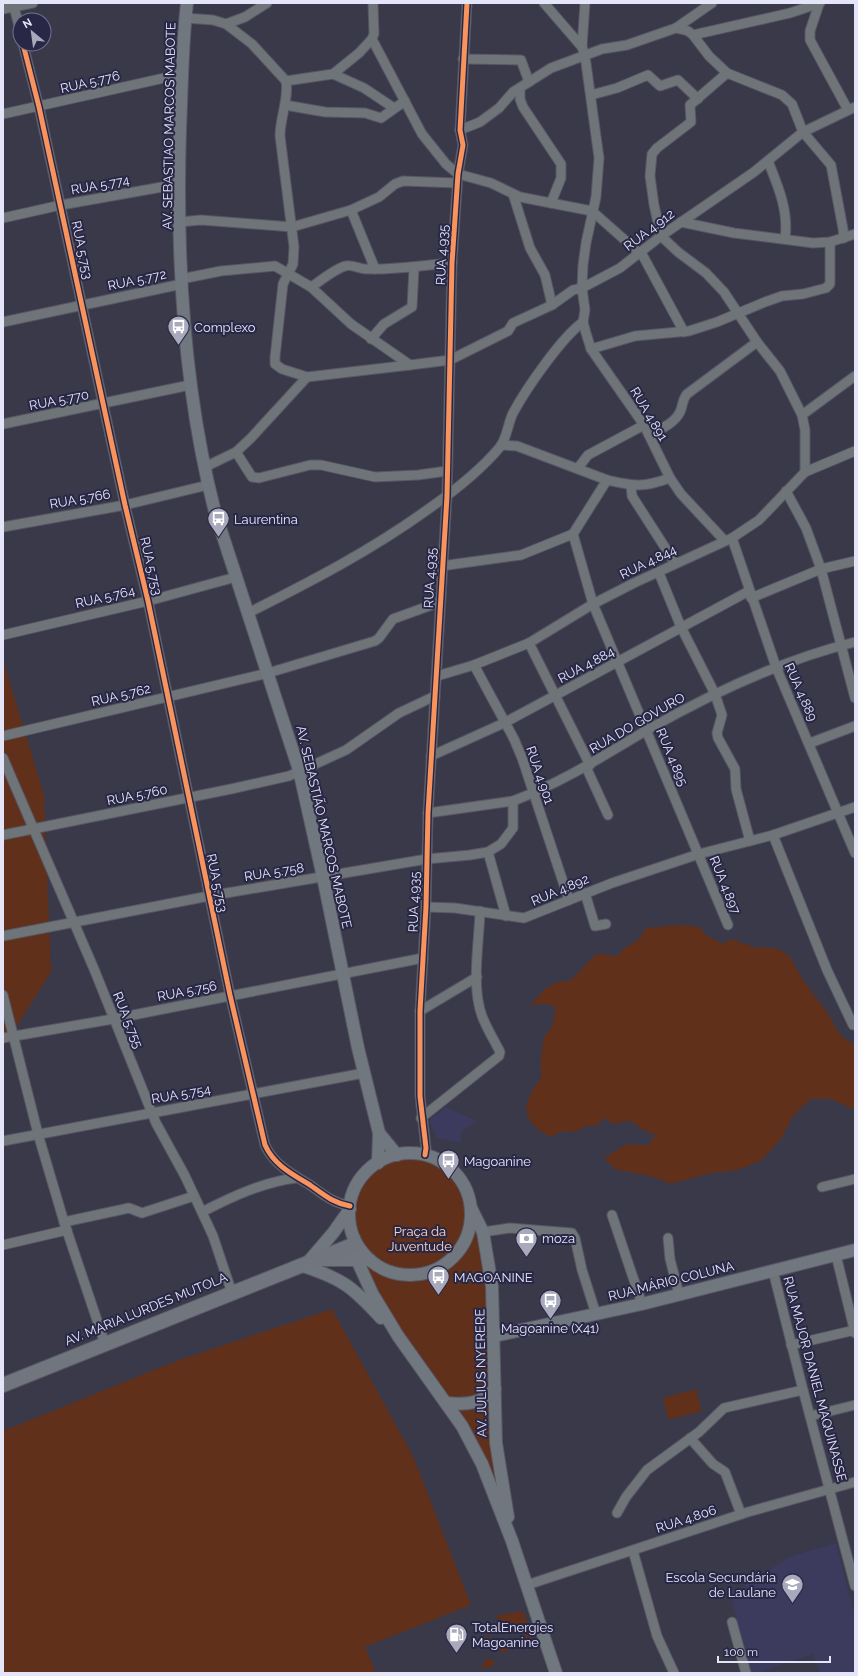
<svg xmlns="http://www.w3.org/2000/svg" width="858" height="1676" viewBox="0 0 858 1676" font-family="Raleway,sans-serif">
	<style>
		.built { fill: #3c3a5d }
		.green { fill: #60301a }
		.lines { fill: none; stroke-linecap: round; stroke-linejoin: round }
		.street-casing { stroke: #565664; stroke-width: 11 }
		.secondary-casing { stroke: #565664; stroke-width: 14 }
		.primary-casing { stroke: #565664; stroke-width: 16 }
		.street { stroke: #6f7479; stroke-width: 9 }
		.secondary { stroke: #71777e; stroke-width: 12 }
		.primary { stroke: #70757e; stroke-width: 14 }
		.cycleway-casing { stroke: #292746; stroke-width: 8 }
		.cycleway { stroke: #f8935d; stroke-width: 5 }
		.labels { text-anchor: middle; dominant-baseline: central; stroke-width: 4; stroke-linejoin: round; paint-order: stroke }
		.street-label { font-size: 13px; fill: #e5e5fa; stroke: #292746 }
		.poi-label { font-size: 13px; fill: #e5e5fa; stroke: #292746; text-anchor: start }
		.park-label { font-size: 13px; fill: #fbd3c1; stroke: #292746 }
	</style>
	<rect width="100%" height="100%" fill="#39394a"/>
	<g class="built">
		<polygon points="446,1107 477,1121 461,1132 461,1143 437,1138 429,1120"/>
		<polygon points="836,1543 855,1617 855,1673 820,1673 813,1654 757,1673 749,1673 730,1591 743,1587 789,1557"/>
	</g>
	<g class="green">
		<polygon points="3,660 44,795 51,972 3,1048"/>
		<path d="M680,925L699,927L706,935L723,944L731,939L753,947L775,948L789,955L803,980L826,1011L841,1036L855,1045V1110L830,1099H811L793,1116L781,1139L762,1160L738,1170L711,1173L670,1184L657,1178L615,1169L604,1158L627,1144L648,1145L656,1135L643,1130L631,1121L611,1124L606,1118L595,1126H584L579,1131L559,1132L552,1137C539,1133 523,1119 527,1103C530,1093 537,1084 542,1076L540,1066L544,1037C552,1030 556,1016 555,1006L544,1004L531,1005C542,991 551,980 570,981L596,954L618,956L622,950L638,940L646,928Z"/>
		<path d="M409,1153L425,1155L440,1161L453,1170L463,1182L480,1225L486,1246L491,1347L512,1541C501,1508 493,1472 477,1441C468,1425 457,1408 446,1392C414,1347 385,1313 363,1260C352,1232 341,1203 362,1177C375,1162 390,1156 409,1153Z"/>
		<polygon points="332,1309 413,1456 471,1605 365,1647 376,1673 3,1673 3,1431 179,1360"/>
		<polygon points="696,1389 702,1411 668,1420 663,1398"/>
		<polygon points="523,1611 533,1635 529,1641 526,1639 524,1630 518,1630 494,1616"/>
		<polygon points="485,1635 510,1652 502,1652 486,1642"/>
		<polygon points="487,1658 495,1662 494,1665 483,1669 481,1667"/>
	</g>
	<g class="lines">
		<defs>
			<g id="street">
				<polyline points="13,3 20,30"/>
				<polyline points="544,3 582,47 585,56 599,158 596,197 586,243 583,265 582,288 585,310 583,322 586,333 591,349 644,425 670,478 681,494 724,540"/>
				<polyline points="819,4 810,31 810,40 848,110"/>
				<polyline points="3,9 33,3"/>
				<polyline points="185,18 213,20 226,24 252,44 286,81 333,74 359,53 372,39 374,34 373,3"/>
				<polyline points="226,24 245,17 267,3"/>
				<polyline points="676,28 712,3"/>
				<polyline points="693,35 790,13 820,3"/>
				<polyline points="372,39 422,134 446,164 458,174 491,183 520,197 592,211 643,256 684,332"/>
				<path d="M23,44L39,107L125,505L148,601L230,995L265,1145C274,1165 292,1174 310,1185C324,1195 333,1203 350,1206"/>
				<polyline points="582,47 585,3"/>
				<polyline points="463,59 521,60 529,82"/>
				<polyline points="727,73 690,105 691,122 657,148 652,154 650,176 654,205 661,236 678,252 706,273 724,292 757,342 780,371 802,415 805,430 805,472"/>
				<polyline points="333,74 364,88 394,108"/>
				<path d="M286,81C289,100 280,117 280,136L294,247L293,264L283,284L275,357V364L282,369L307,377L410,365"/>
				<polyline points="520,88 520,99 523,107 561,164 561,178 551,203"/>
				<polyline points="591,95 617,88 648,75 660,86 678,80 698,99"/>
				<polyline points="285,105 325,112 365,113 381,118 405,101"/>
				<polyline points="3,114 182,74"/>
				<polyline points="460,130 480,122 499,108 513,92 551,68 602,49 627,45 676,28 688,31 693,35 709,56 727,73 782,95 792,104 803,132 831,165 843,229 844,238"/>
				<path d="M768,161C778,186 789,211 785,239"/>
				<polyline points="513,194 530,248 545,275 552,305"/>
				<polyline points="351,210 375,269"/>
				<polyline points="3,218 61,205 179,184"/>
				<polyline points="180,222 201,220 292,227 351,210 379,197 395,184 403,181 457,183"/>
				<polyline points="681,222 734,233 813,243 830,242 855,234"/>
				<polyline points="181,279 221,271 275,266 311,287 351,324 410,365 450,360 508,331 513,323 552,305 573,290 582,288 620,268 661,236 754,172 803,132 855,107"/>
				<path d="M311,287C322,280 333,270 345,266C352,264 359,269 366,269C395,270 423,265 452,263"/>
				<polyline points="3,322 182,284"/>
				<polyline points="371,339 384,324 412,307 414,268"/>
				<polyline points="591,349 635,336 689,331 717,322 765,302 782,296 803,294 826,288 830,284 830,242"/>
				<polyline points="802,415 855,376"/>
				<polyline points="3,424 190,385"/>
				<path d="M649,435C660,429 674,424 680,412C683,406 682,400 687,394L757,342"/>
				<path d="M501,445L517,446L607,480C635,486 642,488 670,478"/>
				<polyline points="236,452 252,477 259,478 310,465 321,465 375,477 418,475 447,471"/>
				<polyline points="205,467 236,452 251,438 307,377"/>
				<polyline points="578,468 588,455 644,425"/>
				<polyline points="607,480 573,534 593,604 728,925"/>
				<polyline points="631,485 632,496 675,563"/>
				<polyline points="786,491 806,528 821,569 855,698"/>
				<polyline points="3,527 125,505 208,485"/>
				<polyline points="732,538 776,667 855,853"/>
				<polyline points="441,566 521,555 573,534"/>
				<polyline points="659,573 681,627 715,694 722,715 717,733 718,738 735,769 736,789 750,841"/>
				<polyline points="751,598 821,569 855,561"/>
				<path d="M248,613C310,582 370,551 427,510C453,492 479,472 500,447C507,438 508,423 513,413C526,389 561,338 583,322"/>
				<polyline points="3,635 148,601 236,577"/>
				<polyline points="529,643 590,765"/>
				<polyline points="474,665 514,739 522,758 569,900"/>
				<polyline points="437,676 474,665 529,643 593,604 634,583 732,538 759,520 805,472 855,451"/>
				<polyline points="3,736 268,673 375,641 379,638 393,619 440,602"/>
				<polyline points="810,743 855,726"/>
				<polyline points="431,756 504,723 749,591"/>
				<polyline points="3,758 94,969 156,1123 185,1176 213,1236 231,1290"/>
				<polyline points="586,767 608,815"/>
				<path d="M428,813L513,801C561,783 603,756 647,730C712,693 782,660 855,642"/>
				<polyline points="3,835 231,789 289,776 346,750 399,713 435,696"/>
				<polyline points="773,835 827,970 853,1025"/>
				<polyline points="488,852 506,916"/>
				<polyline points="585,893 595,926 606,924"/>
				<polyline points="426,907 455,908 524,918 612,883 699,854 773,835 855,807"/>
				<polyline points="3,936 209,896 427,859 470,855 488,852 501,844 513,828 513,801"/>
				<polyline points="3,995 38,1134 64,1222 104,1341"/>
				<polyline points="420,1011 477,977"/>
				<polyline points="3,1038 113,1019 423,958"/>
				<path d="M421,1118L499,1056L500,1052C494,1040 487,1029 482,1016C471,986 479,944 480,911"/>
				<polyline points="3,1141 364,1073"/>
				<polyline points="425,1155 426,1148 420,1096 420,1011 426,907 428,813 447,496 452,263 458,174 463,145 460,130 467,3"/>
				<polyline points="822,1187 855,1179"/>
				<path d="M202,1212C231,1197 263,1182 296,1178"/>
				<polyline points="612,1215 642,1304"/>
				<polyline points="64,1222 129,1208 142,1213 194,1196"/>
				<polyline points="483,1232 510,1228 572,1233 575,1238 582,1270 596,1314"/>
				<polyline points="668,1238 670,1259 679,1294"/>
				<polyline points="3,1245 67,1230"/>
				<polyline points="836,1255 855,1333"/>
				<polyline points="773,1271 803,1390 855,1586"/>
				<polyline points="791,1345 855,1330"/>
				<polyline points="810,1416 855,1405"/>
				<polyline points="690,1438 713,1464 725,1472 741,1514"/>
				<polyline points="617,1513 626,1497 647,1470 699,1432 724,1408 803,1390"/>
				<polyline points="633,1551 657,1636 674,1673"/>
				<polyline points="527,1585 748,1512 855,1482"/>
				<polyline points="732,1622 746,1673"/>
			</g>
			<g id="secondary">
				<path d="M187,3C182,45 182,88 180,130C176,258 183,388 215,512L299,770L323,877L358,1048L379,1133L378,1163"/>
				<polyline points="379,1133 397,1155"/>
				<circle cx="410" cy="1214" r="61"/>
				<polyline points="471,1208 483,1232 492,1286 496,1443 508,1517"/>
				<polyline points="354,1238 357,1260 372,1293 398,1336 462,1426 482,1464 512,1541 556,1673"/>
				<polyline points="320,1260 370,1260"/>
				<polyline points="309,1261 333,1233 350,1209"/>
				<path d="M300,1265C341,1278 352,1286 381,1318"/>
				<polyline points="494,1336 642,1304 855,1250"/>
				<path d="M446,1403C466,1405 481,1404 495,1389"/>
			</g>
			<polyline id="primary" points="3,1385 355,1244"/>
		</defs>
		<use href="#street" class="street-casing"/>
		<use href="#secondary" class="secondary-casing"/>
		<use href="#primary" class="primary-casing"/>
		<use href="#street" class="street"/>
		<use href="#secondary" class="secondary"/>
		<use href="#primary" class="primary"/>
		<defs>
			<g id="cycleway">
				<path d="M23,44L39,107L125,505L148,601L230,995L265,1145C274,1165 292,1174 310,1185C324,1195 333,1203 350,1206"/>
				<polyline points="425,1155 426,1148 420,1096 420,1011 426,907 428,813 447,496 452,263 458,174 463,145 460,130 467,3"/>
			</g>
		</defs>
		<use href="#cycleway" class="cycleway-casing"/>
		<use href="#cycleway" class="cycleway"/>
	</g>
	<defs>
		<symbol id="bus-pin" viewBox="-11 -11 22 30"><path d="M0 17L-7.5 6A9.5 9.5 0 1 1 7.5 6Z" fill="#a9a9bc" stroke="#292746"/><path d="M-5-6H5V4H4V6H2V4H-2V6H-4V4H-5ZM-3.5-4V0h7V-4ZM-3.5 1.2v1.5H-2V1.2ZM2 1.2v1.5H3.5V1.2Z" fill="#fff"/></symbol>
		<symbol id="bank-pin" viewBox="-11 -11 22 30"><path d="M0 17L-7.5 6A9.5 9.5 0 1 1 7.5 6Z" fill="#a9a9bc" stroke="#292746"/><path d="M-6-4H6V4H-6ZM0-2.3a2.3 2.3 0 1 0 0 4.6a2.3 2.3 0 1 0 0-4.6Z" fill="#fff"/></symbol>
		<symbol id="school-pin" viewBox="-11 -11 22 30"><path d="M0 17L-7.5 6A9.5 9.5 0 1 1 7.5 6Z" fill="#a9a9bc" stroke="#292746"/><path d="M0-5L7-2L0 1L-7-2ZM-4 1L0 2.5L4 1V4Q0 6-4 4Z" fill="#fff"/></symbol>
		<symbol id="fuel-pin" viewBox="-11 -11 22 30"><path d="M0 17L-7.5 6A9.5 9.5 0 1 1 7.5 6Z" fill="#a9a9bc" stroke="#292746"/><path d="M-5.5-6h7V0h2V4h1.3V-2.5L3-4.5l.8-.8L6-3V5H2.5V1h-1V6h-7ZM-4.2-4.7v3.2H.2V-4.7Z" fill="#fff"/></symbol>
	</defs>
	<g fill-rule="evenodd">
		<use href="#bus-pin" x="166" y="314" width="25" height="34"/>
		<use href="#bus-pin" x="206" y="506" width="25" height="34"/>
		<use href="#bus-pin" x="436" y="1148" width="25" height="34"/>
		<use href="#bank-pin" x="514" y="1226" width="25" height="34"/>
		<use href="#bus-pin" x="426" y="1264" width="25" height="34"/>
		<use href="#bus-pin" x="538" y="1288" width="25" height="34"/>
		<use href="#school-pin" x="780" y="1572" width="25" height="34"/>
		<use href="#fuel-pin" x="444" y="1622" width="25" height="34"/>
	</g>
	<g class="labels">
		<g class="street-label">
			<text transform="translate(90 82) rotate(-13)">RUA 5.776</text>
			<text transform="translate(169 126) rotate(-89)">AV. SEBASTIAO MARCOS MABOTE</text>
			<text transform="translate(100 185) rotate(-10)">RUA 5.774</text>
			<text transform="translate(649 230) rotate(-37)">RUA 4.912</text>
			<text transform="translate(82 250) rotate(78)">RUA 5.753</text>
			<text transform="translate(442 255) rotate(-87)">RUA 4.935</text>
			<text transform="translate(137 280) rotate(-12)">RUA 5.772</text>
			<text transform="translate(59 400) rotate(-11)">RUA 5.770</text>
			<text transform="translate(649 414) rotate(59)">RUA 4.891</text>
			<text transform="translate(80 499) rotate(-10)">RUA 5.766</text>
			<text transform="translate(648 562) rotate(-26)">RUA 4.844</text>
			<text transform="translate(151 566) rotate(77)">RUA 5.753</text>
			<text transform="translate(430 578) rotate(-87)">RUA 4.935</text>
			<text transform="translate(105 597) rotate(-13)">RUA 5.764</text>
			<text transform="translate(586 665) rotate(-28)">RUA 4.884</text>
			<text transform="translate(801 692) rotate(66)">RUA 4.889</text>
			<text transform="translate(121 695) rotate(-13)">RUA 5.762</text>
			<text transform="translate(637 723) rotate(-30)">RUA DO GOVURO</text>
			<text transform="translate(672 757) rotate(67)">RUA 4.895</text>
			<text transform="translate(540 775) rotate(71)">RUA 4.901</text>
			<text transform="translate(137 795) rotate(-11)">RUA 5.760</text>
			<text transform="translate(324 827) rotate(77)">AV. SEBASTIÃO MARCOS MABOTE</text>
			<text transform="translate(274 872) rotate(-9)">RUA 5.758</text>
			<text transform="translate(217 883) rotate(78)">RUA 5.753</text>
			<text transform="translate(725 885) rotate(68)">RUA 4.897</text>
			<text transform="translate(560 890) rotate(-23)">RUA 4.892</text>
			<text transform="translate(414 902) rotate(-88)">RUA 4.935</text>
			<text transform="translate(187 991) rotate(-11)">RUA 5.756</text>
			<text transform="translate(128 1020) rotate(68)">RUA 5.755</text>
			<text transform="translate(181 1094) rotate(-10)">RUA 5.754</text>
			<text transform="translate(671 1281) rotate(-14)">RUA MÁRIO COLUNA</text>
			<text transform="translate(146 1309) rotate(-22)">AV. MARIA LURDES MUTOLA</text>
			<text transform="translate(481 1373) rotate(-91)">AV. JULIUS NYERERE</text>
			<text transform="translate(815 1379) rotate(75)">RUA MAJOR DANIEL MAQUINASSE</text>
			<text transform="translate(686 1519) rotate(-18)">RUA 4.806</text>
		</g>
		<g class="poi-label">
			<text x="194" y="327">Complexo</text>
			<text x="234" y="519">Laurentina</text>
			<text x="464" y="1161">Magoanine</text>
			<text x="542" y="1238">moza</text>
			<text x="454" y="1277">MAGOANINE</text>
			<text x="550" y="1328" text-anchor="middle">Magoanine (X41)</text>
			<text x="776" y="1577" text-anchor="end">Escola Secundária<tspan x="776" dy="15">de Laulane</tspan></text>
			<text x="472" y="1627">TotalEnergies<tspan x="472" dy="15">Magoanine</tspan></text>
		</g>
		<g class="park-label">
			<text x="420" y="1231">Praça da<tspan x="420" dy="15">Juventude</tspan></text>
		</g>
	</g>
	<rect width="858" height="1676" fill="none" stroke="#e5e5fa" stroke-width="8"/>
	<g transform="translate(32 32) rotate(331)"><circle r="19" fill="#292746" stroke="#74738e"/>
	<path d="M0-3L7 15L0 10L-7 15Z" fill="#a9a9bc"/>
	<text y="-6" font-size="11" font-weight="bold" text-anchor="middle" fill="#e5e5fa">N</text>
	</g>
	<path d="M718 1656v6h112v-6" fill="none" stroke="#e5e5fa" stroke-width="2"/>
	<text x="724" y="1656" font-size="12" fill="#e5e5fa" stroke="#292746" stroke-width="3" paint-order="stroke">100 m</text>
</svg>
